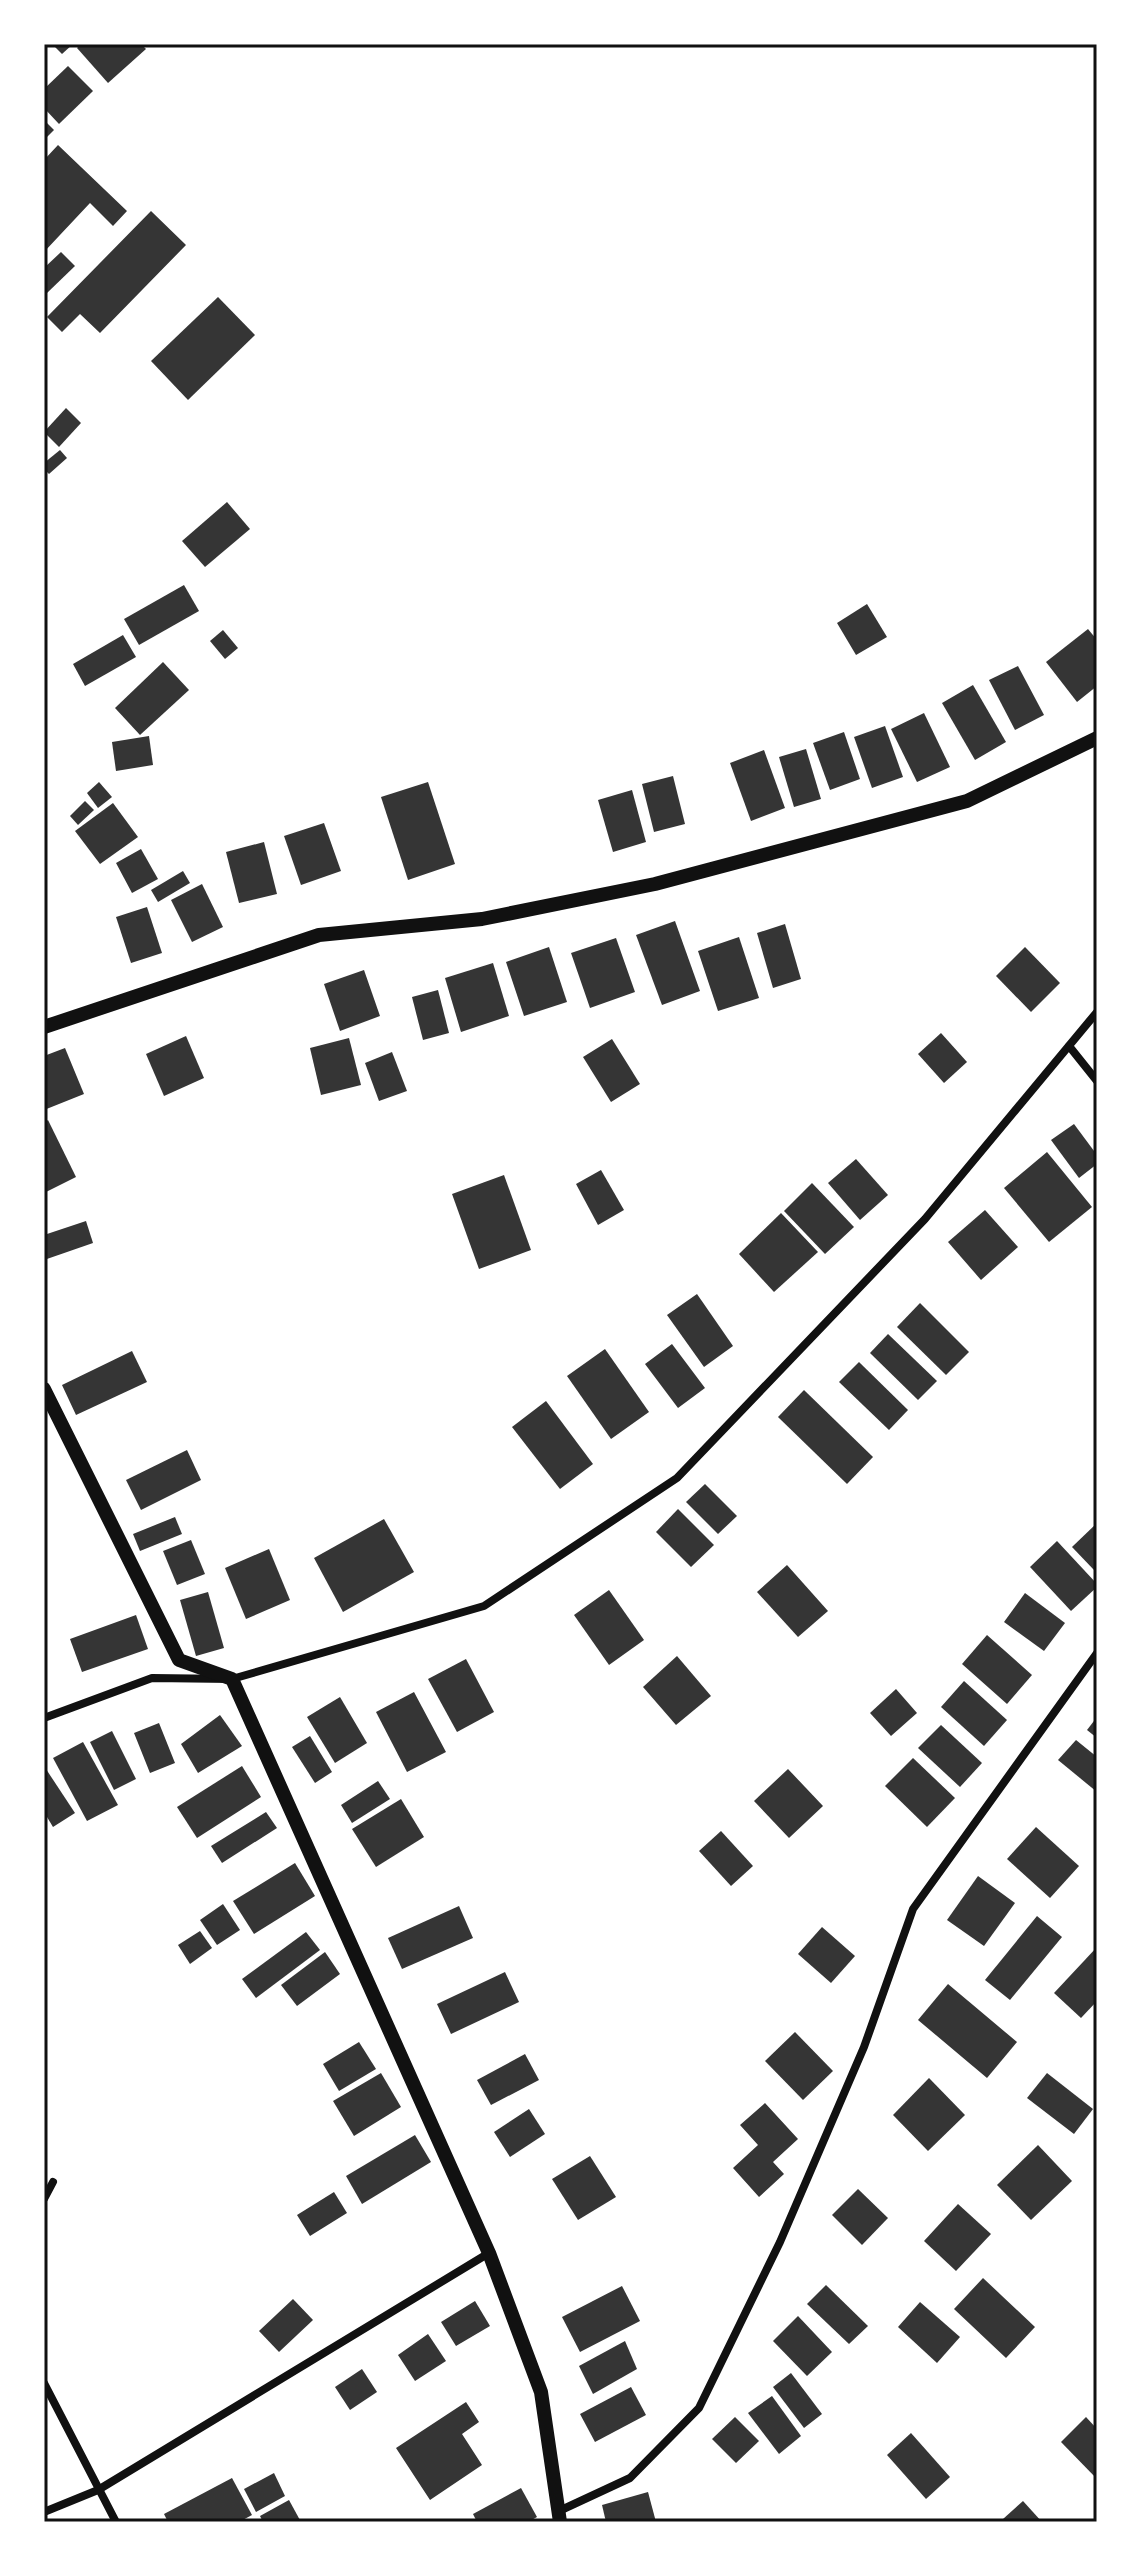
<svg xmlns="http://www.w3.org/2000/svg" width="1141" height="2566" viewBox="0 0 1141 2566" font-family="Figtree,sans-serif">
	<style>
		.building { fill: #353535 }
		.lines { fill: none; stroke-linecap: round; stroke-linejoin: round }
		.minor { stroke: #111; stroke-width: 8 }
		.tertiary { stroke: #111; stroke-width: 14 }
		.neatline { fill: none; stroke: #111; stroke-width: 3 }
	</style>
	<rect width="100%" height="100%" fill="#fff"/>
	<g class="building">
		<polygon points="52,44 73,44 62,54"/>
		<polygon points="81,44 141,44 146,49 108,83 77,48"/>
		<polygon points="68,66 93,91 59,124 44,108 44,89"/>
		<polygon points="44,120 54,130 44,140"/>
		<polygon points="58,145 127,211 113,226 90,203 44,252 44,160"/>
		<polygon points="151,211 186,245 100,333 80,314 62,332 47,317"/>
		<polygon points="61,252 75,266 47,293 44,290 44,268"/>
		<polygon points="218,297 255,335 188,400 151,361"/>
		<polygon points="66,408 81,423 59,447 44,432"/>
		<polygon points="60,450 67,458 49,474 44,469 44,463"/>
		<polygon points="227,502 250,529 205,567 182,541"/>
		<polygon points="184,585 199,611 139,645 124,619"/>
		<polygon points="867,604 887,637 856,655 837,623"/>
		<polygon points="1088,629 1097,640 1097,686 1077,702 1046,662"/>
		<polygon points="223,630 238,648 225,659 210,641"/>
		<polygon points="123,635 136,657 85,686 73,664"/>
		<polygon points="163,662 189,690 140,735 115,708"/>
		<polygon points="1018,666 1044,715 1015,730 989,680"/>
		<polygon points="973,685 1006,742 975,760 942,703"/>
		<polygon points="924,713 950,767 917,782 891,729"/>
		<polygon points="885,726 903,777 872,788 854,737"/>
		<polygon points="844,732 860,779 830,790 813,743"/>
		<polygon points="149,736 153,765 116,771 112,742"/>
		<polygon points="806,749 821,799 794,807 779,757"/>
		<polygon points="764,750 785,808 751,821 730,763"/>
		<polygon points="673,776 685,824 654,832 642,784"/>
		<polygon points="99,782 112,797 98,808 87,793"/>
		<polygon points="428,782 455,864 408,880 381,797"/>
		<polygon points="632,790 646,842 613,852 598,800"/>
		<polygon points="85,801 94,810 78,825 70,816"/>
		<polygon points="113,803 138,837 100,864 75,831"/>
		<polygon points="324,823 341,871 301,885 284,836"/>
		<polygon points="264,842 277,894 239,903 226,852"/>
		<polygon points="141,849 158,879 132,893 116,863"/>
		<polygon points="183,871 190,883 158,902 151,890"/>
		<polygon points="202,884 223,927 192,942 171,900"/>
		<polygon points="147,907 162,953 131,963 116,917"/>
		<polygon points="675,921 700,991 662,1005 636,935"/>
		<polygon points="785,924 801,979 773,988 757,933"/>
		<polygon points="739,937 759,998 718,1011 698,951"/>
		<polygon points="616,938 635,992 590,1008 571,953"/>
		<polygon points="549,947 567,1002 524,1016 506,962"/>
		<polygon points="1025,947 1060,983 1031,1012 996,976"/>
		<polygon points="493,963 509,1016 461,1032 445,978"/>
		<polygon points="364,970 380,1016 340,1031 324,984"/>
		<polygon points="438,990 449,1033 423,1040 412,997"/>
		<polygon points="941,1033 967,1062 944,1083 918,1054"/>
		<polygon points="186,1036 204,1078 164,1096 146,1054"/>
		<polygon points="349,1038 361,1085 321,1095 310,1048"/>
		<polygon points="612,1039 640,1084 611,1102 583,1057"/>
		<polygon points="65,1048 84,1094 44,1110 44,1056"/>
		<polygon points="392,1052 407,1091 379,1101 365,1063"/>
		<polygon points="48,1120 76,1177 44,1193 44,1123"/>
		<polygon points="1074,1124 1097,1155 1097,1164 1079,1178 1051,1140"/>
		<polygon points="1047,1152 1092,1207 1049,1242 1004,1188"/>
		<polygon points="856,1159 888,1195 860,1220 828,1183"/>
		<polygon points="601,1170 624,1210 598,1225 576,1184"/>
		<polygon points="504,1175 531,1250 479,1269 452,1194"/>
		<polygon points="812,1183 854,1227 825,1254 784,1211"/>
		<polygon points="985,1210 1018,1247 981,1280 948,1242"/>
		<polygon points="781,1213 818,1252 774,1292 739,1254"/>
		<polygon points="86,1221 93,1243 44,1260 44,1235"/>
		<polygon points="697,1294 733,1346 704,1367 667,1315"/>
		<polygon points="920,1303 969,1352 946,1375 897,1327"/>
		<polygon points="888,1334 937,1381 918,1400 870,1353"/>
		<polygon points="672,1344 705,1388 678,1408 645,1364"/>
		<polygon points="605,1349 649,1412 611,1439 567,1376"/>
		<polygon points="132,1351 147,1382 76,1415 62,1385"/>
		<polygon points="859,1362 908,1410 889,1430 839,1382"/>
		<polygon points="804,1390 873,1457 847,1484 778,1417"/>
		<polygon points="546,1401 593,1464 560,1489 512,1427"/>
		<polygon points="187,1450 201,1480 141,1510 126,1480"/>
		<polygon points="705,1484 737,1516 718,1534 686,1502"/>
		<polygon points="678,1509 714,1545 691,1567 656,1532"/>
		<polygon points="175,1517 182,1534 140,1551 133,1534"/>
		<polygon points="384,1519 414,1572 343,1612 314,1558"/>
		<polygon points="1097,1523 1097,1567 1094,1570 1072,1547"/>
		<polygon points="191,1540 205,1574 177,1585 163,1551"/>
		<polygon points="1057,1541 1097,1584 1097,1587 1071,1611 1030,1567"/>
		<polygon points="269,1549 290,1600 246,1619 225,1568"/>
		<polygon points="787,1565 828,1611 798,1637 757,1592"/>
		<polygon points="609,1590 644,1640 609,1665 574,1615"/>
		<polygon points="208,1592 224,1648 196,1656 180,1600"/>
		<polygon points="1025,1593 1065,1623 1044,1651 1004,1622"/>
		<polygon points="136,1615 148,1649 82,1672 70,1639"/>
		<polygon points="987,1635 1032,1675 1007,1704 962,1664"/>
		<polygon points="677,1656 711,1696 676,1725 643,1687"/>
		<polygon points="466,1659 494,1712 457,1732 428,1679"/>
		<polygon points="964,1681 1007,1720 984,1746 941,1707"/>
		<polygon points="896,1689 917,1713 891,1736 870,1713"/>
		<polygon points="414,1692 446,1752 407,1772 376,1712"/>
		<polygon points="340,1697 367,1743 335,1763 307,1717"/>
		<polygon points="220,1715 242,1746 198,1773 181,1744"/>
		<polygon points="1097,1717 1097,1738 1087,1730"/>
		<polygon points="159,1723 175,1763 150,1773 134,1733"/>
		<polygon points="941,1725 982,1763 960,1787 918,1748"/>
		<polygon points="112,1731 136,1779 114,1790 90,1742"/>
		<polygon points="310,1736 332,1772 315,1783 292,1747"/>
		<polygon points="1076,1740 1097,1757 1097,1792 1058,1760"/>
		<polygon points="83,1742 118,1805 87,1821 53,1758"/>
		<polygon points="913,1758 955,1798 927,1827 885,1786"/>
		<polygon points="44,1766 75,1813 53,1827 44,1812"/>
		<polygon points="242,1766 261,1797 197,1838 177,1807"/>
		<polygon points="788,1769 823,1806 789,1838 754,1801"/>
		<polygon points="378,1781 390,1799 352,1823 341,1805"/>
		<polygon points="401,1799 424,1837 376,1867 352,1829"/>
		<polygon points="266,1812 277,1828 222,1863 211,1846"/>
		<polygon points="1036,1827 1079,1866 1050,1898 1007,1859"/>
		<polygon points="721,1831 753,1866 731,1886 699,1851"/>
		<polygon points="295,1863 315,1896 254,1934 233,1901"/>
		<polygon points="978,1876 1015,1903 984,1946 947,1920"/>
		<polygon points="223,1904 240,1930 217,1945 200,1920"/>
		<polygon points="459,1906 473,1938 402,1969 388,1938"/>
		<polygon points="1037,1916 1062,1937 1010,2000 985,1980"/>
		<polygon points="822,1927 855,1956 831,1983 798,1954"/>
		<polygon points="200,1931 212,1948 190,1964 178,1945"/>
		<polygon points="306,1932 320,1950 256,1998 242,1979"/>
		<polygon points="1097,1947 1097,2001 1081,2018 1054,1993"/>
		<polygon points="325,1952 340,1974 297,2006 281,1985"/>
		<polygon points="505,1972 519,2002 451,2034 437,2004"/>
		<polygon points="948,1984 1017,2042 987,2078 918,2020"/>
		<polygon points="795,2032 833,2071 803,2100 765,2061"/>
		<polygon points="359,2042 376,2069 339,2091 323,2064"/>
		<polygon points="525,2054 539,2080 491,2105 477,2080"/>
		<polygon points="381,2073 401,2107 354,2136 333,2101"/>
		<polygon points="1047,2073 1093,2109 1074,2134 1027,2098"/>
		<polygon points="929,2078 965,2115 928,2151 893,2115"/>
		<polygon points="765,2103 798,2139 773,2162 784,2174 759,2197 733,2168 758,2145 740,2125"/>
		<polygon points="529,2109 545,2134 510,2157 494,2132"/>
		<polygon points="415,2135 431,2162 362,2204 346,2176"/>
		<polygon points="1038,2145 1072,2181 1031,2220 997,2185"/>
		<polygon points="590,2156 616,2197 578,2220 552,2179"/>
		<polygon points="858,2189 888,2218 862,2245 832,2215"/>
		<polygon points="334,2192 347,2213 310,2236 297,2215"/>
		<polygon points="958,2204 991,2234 956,2271 924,2241"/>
		<polygon points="983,2278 1035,2327 1006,2358 954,2309"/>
		<polygon points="826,2285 868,2326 849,2344 807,2304"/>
		<polygon points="622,2286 640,2321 580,2352 562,2317"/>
		<polygon points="293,2299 313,2320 279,2352 259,2331"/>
		<polygon points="475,2301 490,2326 456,2346 441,2322"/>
		<polygon points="920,2302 960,2337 937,2363 898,2327"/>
		<polygon points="798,2316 832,2352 807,2376 773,2341"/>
		<polygon points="428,2334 446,2361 415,2381 398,2355"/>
		<polygon points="625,2341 637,2369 593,2394 579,2366"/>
		<polygon points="362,2369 377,2392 350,2410 335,2387"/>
		<polygon points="791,2373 822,2414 804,2428 773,2387"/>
		<polygon points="631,2387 646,2415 595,2442 580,2414"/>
		<polygon points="772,2396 801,2436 779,2454 748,2413"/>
		<polygon points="466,2402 479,2422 462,2434 482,2465 430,2500 396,2448"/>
		<polygon points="735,2417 759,2441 736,2463 712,2439"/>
		<polygon points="1086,2417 1097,2429 1097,2479 1061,2442"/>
		<polygon points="911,2433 950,2477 926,2499 887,2455"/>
		<polygon points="274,2473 285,2496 256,2512 244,2489"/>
		<polygon points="232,2478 252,2515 239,2522 168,2522 164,2514"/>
		<polygon points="521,2488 537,2517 528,2522 477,2522 473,2514"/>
		<polygon points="648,2492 656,2522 606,2522 602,2505"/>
		<polygon points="289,2500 301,2522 263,2522 260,2516"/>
		<polygon points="1023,2501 1042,2522 1005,2522 1003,2519"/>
	</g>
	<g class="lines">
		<g class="minor">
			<polyline points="1069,1046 1097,1081"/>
			<polyline points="44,1718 152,1678 232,1679 484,1606 677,1478 925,1219 1097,1012"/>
			<polyline points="44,2199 53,2182"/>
			<polyline points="44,2383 116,2522"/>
			<polyline points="559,2511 630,2478 699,2408 780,2242 864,2047 913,1909 1097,1653"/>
			<polyline points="44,2512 98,2490 489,2253"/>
		</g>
		<g class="tertiary">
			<polyline points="44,1027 319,935 482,919 655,884 967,801 1097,738"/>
			<polyline points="44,1389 179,1660 232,1679 489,2253 541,2392 560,2522"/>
		</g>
	</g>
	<rect width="1141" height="2566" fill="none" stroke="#ffffff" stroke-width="92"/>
	<rect x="46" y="46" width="1049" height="2474" class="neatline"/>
</svg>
